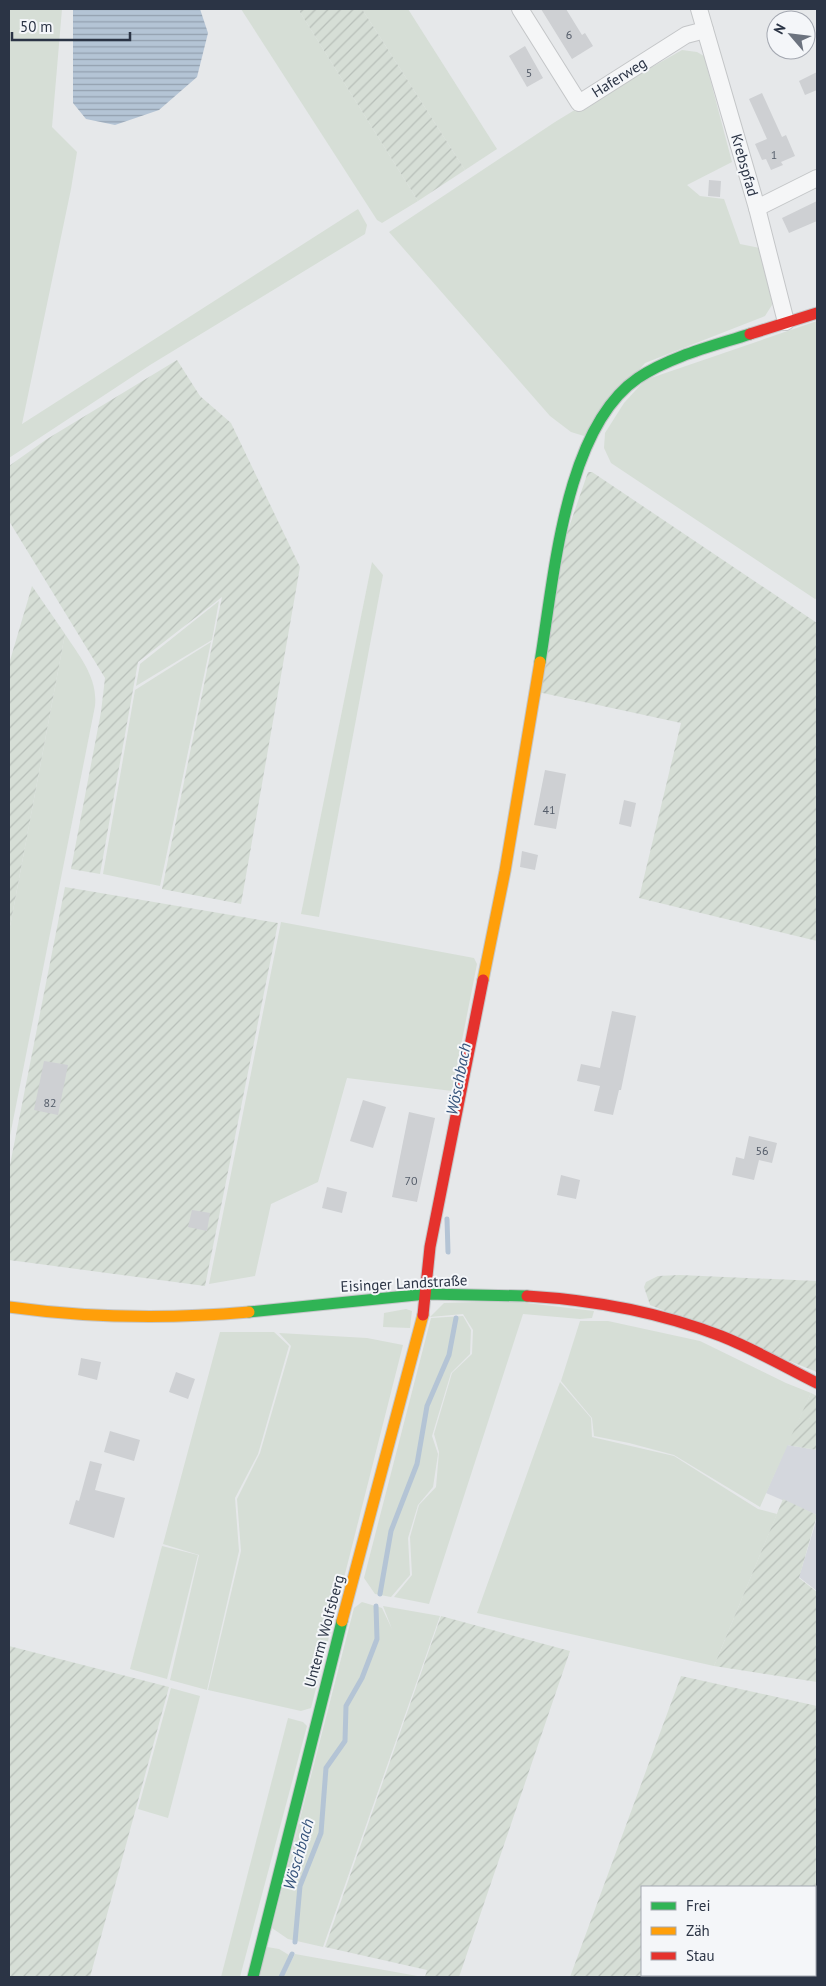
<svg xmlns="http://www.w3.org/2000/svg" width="826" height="1986" viewBox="0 0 826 1986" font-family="'PT Sans',sans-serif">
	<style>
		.built { fill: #d4d7dd }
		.grass { fill: #d6ded6 }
		.garden { fill: url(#garden-furrows); fill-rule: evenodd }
		.water { fill: url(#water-rules) }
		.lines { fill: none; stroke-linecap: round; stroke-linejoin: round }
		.stream { stroke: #b4c4d5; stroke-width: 5 }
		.building { fill: #ced0d3 }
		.street-casing { stroke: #c4c6c8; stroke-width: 18 }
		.fast-casing { stroke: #c4c6c8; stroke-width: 13 }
		.slow-casing { stroke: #c4c6c8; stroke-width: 13 }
		.jam-casing { stroke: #c4c6c8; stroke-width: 13 }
		.street { stroke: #f5f6f7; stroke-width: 16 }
		.fast { stroke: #30b455; stroke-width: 11 }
		.slow { stroke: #ff9f0a; stroke-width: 11 }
		.jam { stroke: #e5322d; stroke-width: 11 }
		.labels { text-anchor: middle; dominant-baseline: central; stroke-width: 4; stroke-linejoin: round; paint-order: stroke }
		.number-label { font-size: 12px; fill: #545c69 }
		.street-label { font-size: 15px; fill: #2b3445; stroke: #f4f6f9 }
		.water-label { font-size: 16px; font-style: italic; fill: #34527a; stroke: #f4f6f9 }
	</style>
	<defs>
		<pattern id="garden-furrows" width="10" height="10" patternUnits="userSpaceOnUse" patternTransform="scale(1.25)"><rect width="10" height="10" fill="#d6ded6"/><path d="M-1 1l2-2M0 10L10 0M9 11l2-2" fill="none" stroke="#b8bfb9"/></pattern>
		<pattern id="water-rules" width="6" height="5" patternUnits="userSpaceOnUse" patternTransform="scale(1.25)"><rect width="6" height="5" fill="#b4c4d5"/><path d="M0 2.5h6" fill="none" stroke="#93a0af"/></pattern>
	</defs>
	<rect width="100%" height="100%" fill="#e6e8ea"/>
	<g class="built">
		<polygon points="787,1445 817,1450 817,1515 766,1493"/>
		<polygon points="817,1518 817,1591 799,1577"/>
	</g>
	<g class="grass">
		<polygon points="9,9 62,9 52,127 77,152 71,189 22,424 358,209 367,225 365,234 150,365 9,458"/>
		<polygon points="241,9 298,9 418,201 382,223 377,220"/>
		<polygon points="362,9 408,9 497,149 465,170"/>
		<polygon points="682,50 697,52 704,56 732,162 687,185 700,196 724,199 740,244 760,248 771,287 772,305 765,316 645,363 584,436 571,432 550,416 389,232 555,122 645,67 652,67"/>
		<polygon points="817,321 817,598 815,599 611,463 604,448 605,433 624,403 645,380"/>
		<polygon points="372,562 383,575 319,917 301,914"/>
		<polygon points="219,601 212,640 136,686 140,664"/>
		<path d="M65,634C80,657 98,678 95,706L9,1141V932Z"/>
		<polygon points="211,642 160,886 103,874 135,690"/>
		<polygon points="281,922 474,958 477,964 452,1091 347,1078 318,1182 271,1204 255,1276 209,1284"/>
		<polygon points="510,1301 594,1311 592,1318 580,1319 523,1314 429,1604 394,1597 412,1575 410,1537 419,1505 436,1487 439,1452 434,1434 452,1373 472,1354 473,1330 463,1314 430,1317 444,1303"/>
		<polygon points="406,1309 412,1311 410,1328 383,1327 384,1313"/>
		<polygon points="463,1316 471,1330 470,1354 451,1373 432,1436 438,1454 433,1487 418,1505 408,1538 410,1575 391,1597 375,1594 364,1578 431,1318"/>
		<polygon points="580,1321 608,1321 700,1341 786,1383 811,1393 760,1507 674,1455 629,1443 594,1436 592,1418 561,1381"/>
		<polygon points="220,1332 274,1332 289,1346 258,1454 235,1498 239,1551 207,1690 170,1680 199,1555 163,1544"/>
		<polygon points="279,1333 367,1338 403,1345 311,1708 301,1711 208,1690 241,1551 237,1499 260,1453 291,1346"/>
		<polygon points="560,1382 591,1418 592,1437 674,1456 758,1509 777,1514 714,1666 477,1613"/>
		<polygon points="162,1546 198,1555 167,1679 130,1669"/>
		<polygon points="362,1602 382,1608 392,1629 389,1640 392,1629 383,1606 440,1616 323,1947 288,1939 272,1928 354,1608"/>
		<polygon points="171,1688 200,1696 168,1818 138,1809"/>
		<polygon points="288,1718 303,1722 307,1726 240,1977 221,1977"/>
		<polygon points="267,1947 279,1949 289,1955 279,1977 256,1977"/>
		<polygon points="295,1954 423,1977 283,1977"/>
	</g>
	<g class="garden">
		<polygon points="298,9 362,9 465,170 418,201"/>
		<polygon points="177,360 200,396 231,423 300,567 241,904 162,889 222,597 138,662 100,874 71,869 101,712 105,678 9,521 9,466 47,439"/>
		<polygon points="588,472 592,472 817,623 817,941 639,898 681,723 538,692 567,533"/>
		<polygon points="32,586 65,634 9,932 9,664"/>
		<polygon points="65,887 278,923 205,1286 9,1260 9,1170"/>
		<polygon points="680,1275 817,1281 817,1372 650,1305 644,1287 646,1282 658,1276"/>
		<polygon points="811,1393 817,1396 817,1450 787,1445"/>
		<polygon points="783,1499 817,1515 799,1578 817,1592 817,1682 714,1666"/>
		<polygon points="441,1616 570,1651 459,1977 425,1977 427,1970 325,1947"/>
		<polygon points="9,1646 169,1687 90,1977 9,1977"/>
		<path d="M681,1676L817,1706V1977H570ZM642,1887H815V1975H642Z"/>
	</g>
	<polygon class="water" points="73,9 200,9 208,33 197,77 159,110 115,125 86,119 73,103"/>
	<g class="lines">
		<g class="stream">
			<polyline points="447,1219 448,1252"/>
			<polyline points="380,1594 391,1531 417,1464 427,1406 449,1355 456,1318"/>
			<polyline points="295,1942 300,1886 321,1833 326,1768 345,1741 346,1706 362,1678 377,1639 376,1606"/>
			<polyline points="281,1977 292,1954"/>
		</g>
	</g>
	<g class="building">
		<polygon points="541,9 566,9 582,35 585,33 593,46 572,59"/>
		<polygon points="525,46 543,78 527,87 509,56"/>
		<polygon points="817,72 817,90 805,95 799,81"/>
		<polygon points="762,93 782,137 786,135 795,156 781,162 783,165 771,170 766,159 762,160 755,144 767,139 749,99"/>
		<polygon points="709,180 721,181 720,197 708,196"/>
		<polygon points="817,201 817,221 789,233 782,218"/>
		<polygon points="545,770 566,774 556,829 534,825"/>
		<polygon points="624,800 636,803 631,827 619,824"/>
		<polygon points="522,851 538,855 535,870 520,867"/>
		<polygon points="612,1011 636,1016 621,1090 619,1090 613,1115 594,1111 600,1086 577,1081 581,1064 600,1068"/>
		<polygon points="44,1061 68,1065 58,1115 34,1110"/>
		<polygon points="363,1100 386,1107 373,1148 350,1141"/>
		<polygon points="409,1112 435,1118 417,1202 392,1197"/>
		<polygon points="749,1136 777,1143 772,1163 759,1160 754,1180 732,1175 736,1157 744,1159"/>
		<polygon points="561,1175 580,1180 576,1199 557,1195"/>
		<polygon points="327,1187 347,1192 342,1213 322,1208"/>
		<polygon points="192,1210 210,1213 207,1231 188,1227"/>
		<polygon points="81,1358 101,1362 97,1380 78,1375"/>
		<polygon points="176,1372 195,1379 188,1399 169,1392"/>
		<polygon points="110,1431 140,1440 134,1461 104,1452"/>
		<polygon points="90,1461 102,1464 95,1490 125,1498 114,1538 69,1524 76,1500 79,1501"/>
	</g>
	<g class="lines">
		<defs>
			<g id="street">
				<polyline points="520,9 579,103 686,35 705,30"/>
				<polyline points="699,9 757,208 786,322"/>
				<polyline points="757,208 817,178"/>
			</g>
			<g id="fast">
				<path d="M540,662C554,579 564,428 638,378C671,356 713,346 750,334"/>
				<polyline points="249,1312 426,1294 527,1296"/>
				<polyline points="253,1977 342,1621"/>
			</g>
			<g id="slow">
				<polyline points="483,980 505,871 540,662"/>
				<path d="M9,1307C89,1318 169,1319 249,1312"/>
				<polyline points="342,1621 423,1315"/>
			</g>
			<g id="jam">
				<polyline points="750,334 817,313"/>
				<path d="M527,1296C593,1300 659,1312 721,1336C754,1349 785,1367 817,1383"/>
				<polyline points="423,1315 430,1247 483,980"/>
			</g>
		</defs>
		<use href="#street" class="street-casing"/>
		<use href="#fast" class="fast-casing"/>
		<use href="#slow" class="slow-casing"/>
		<use href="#jam" class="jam-casing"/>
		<use href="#street" class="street"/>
		<use href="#fast" class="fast"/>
		<use href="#slow" class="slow"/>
		<use href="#jam" class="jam"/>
	</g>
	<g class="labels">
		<g class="number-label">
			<text x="569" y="34">6</text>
			<text x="529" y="72">5</text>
			<text x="774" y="154">1</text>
			<text x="549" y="809">41</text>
			<text x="50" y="1102">82</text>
			<text x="762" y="1150">56</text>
			<text x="411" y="1180">70</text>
		</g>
		<g class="street-label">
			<text transform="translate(619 77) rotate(-32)">Haferweg</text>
			<text transform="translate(745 165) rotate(74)">Krebspfad</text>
			<text transform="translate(404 1283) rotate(-3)">Eisinger Landstraße</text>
			<text transform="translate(324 1631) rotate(-75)">Unterm Wolfsberg</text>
		</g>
		<g class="water-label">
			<text transform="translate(458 1079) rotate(-79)">Wöschbach</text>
			<text transform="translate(298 1854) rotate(-74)">Wöschbach</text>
		</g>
	</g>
	<rect width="826" height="1986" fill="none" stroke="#2b3445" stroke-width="20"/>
	<rect x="641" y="1886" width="175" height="90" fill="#f4f6f9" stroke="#a4a8b1"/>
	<rect x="651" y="1902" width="25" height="8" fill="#30b455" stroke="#a4a8b1"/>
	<text x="686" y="1911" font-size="15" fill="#2b3445">Frei</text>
	<rect x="651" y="1927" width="25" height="8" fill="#ff9f0a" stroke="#a4a8b1"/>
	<text x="686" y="1936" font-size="15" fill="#2b3445">Zäh</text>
	<rect x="651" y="1952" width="25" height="8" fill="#e5322d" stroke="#a4a8b1"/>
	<text x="686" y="1961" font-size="15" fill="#2b3445">Stau</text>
	<g transform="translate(791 35) rotate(298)"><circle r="24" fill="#f4f6f9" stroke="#a4a8b1"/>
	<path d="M0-4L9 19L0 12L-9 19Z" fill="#6c737f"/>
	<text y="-8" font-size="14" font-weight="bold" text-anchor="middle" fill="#2b3445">N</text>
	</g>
	<path d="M12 32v8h118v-8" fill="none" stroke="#2b3445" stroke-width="2.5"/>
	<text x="20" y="32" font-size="15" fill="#2b3445" stroke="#f4f6f9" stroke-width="4" paint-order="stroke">50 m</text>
</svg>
